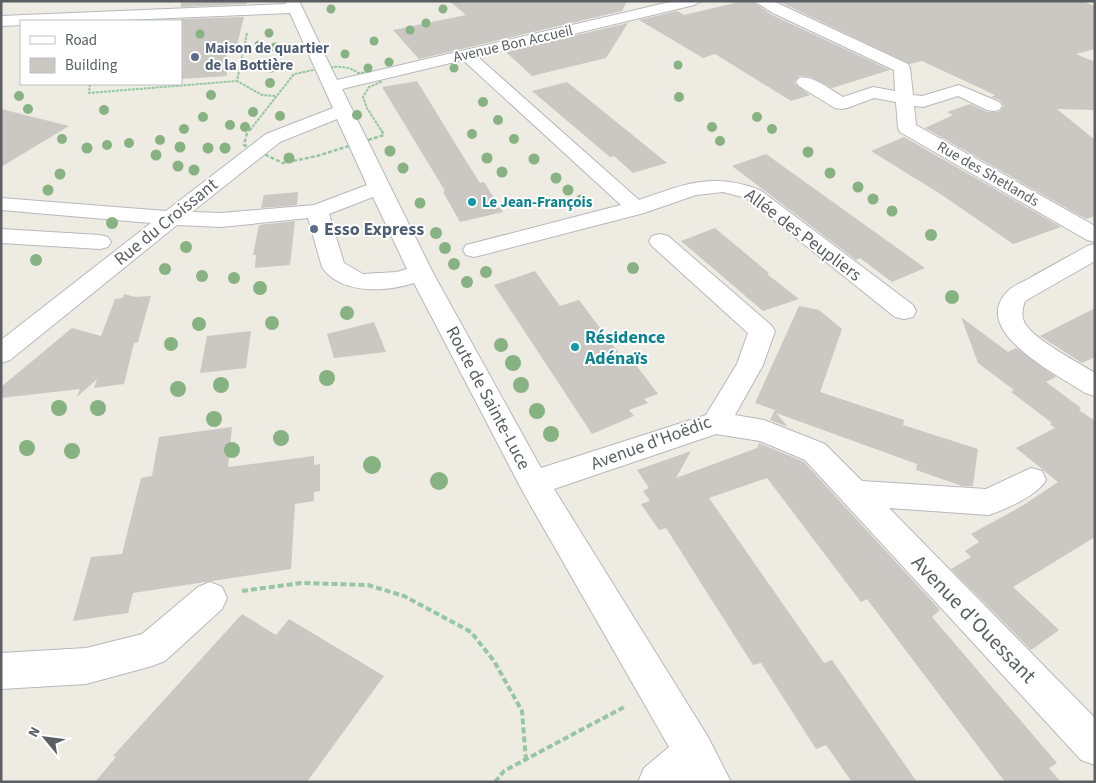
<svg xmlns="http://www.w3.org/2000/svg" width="1096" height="783" viewBox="0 0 1096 783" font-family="'Source Sans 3',sans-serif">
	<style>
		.building { fill: #cbc7c2 }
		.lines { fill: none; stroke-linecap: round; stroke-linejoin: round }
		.minor-casing { stroke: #b5b9bd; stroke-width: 2 }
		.path-far2 { stroke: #97c7a2; stroke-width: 2; stroke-dasharray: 3 1; stroke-linecap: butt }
		.path-far1 { stroke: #97c7a2; stroke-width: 2.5; stroke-dasharray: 4 2; stroke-linecap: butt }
		.path { stroke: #97c7a2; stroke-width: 4; stroke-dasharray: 6 3; stroke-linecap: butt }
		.minor { fill: #fff; fill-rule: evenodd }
		.tree { fill: #87b281 }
		.service-dot { fill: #5c6f8a; stroke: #fff; stroke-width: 2 }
		.culture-dot { fill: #0f9aa8; stroke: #fff; stroke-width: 2 }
		.labels { text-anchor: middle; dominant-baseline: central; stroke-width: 4; stroke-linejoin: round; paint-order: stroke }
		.far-street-label { font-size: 15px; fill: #5b5f64; stroke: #fff }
		.far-service-label { font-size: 15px; font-weight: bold; fill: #4e5e75; stroke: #fff; text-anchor: start }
		.far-culture-label { font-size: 15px; font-weight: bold; fill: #0d838f; stroke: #fff; text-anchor: start }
		.street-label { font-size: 18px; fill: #5b5f64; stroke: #fff }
		.service-label { font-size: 18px; font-weight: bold; fill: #4e5e75; stroke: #fff; text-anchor: start }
		.culture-label { font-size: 18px; font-weight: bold; fill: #0d838f; stroke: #fff; text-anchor: start }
		.near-street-label { font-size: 21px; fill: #5b5f64; stroke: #fff }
	</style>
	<rect width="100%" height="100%" fill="#eeebe2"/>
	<g class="building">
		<polygon points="181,1 247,1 247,4 181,7"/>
		<polygon points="449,1 627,1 622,11 419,59 393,30 466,15"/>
		<polygon points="743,1 752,1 772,15 890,70 832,88 811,77 799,76 794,83 810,95 791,101 715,54 703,58 639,20 677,11 684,15"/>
		<polygon points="778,1 1082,1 1095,6 1095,49 1076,54 1095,62 1095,110 1057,109 1095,140 1095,216 1086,219 925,128 953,115 947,112 970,104 987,112 999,112 1004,106 1000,100 991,97 995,95 922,61 910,64"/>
		<polygon points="244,17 235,53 226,54 227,76 181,79 181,19"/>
		<polygon points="628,23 606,58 532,76 506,52"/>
		<polygon points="417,81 466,161 480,183 484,182 503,212 460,222 443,192 445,191 382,87"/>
		<polygon points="567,82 667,163 633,173 614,156 610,157 532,91"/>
		<polygon points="1,109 69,126 1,167"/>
		<polygon points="904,137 1061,227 1013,244 942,195 871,151"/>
		<polygon points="766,154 900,250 925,268 892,282 860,258 856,260 732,166"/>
		<polygon points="298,192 297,205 261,208 264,195"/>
		<polygon points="295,221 290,265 255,268 256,255 253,255 259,225"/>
		<polygon points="715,228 769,273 767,274 799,299 763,311 681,241"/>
		<polygon points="535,271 560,306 579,300 624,360 630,357 658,394 644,399 648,403 629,410 634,416 592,434 494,285"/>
		<polygon points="124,294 135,297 151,296 138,342 134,343 124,384 94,388 97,379 77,397 80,389 1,398 1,387 72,328 101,336 115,299 123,298"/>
		<polygon points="799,306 819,310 842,329 820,392 904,420 903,425 978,449 973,486 962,486 916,470 917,464 776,413 788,427 770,420 775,410 755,403"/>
		<polygon points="1095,308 1095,357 1082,363 1040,336"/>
		<polygon points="961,317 1008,352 1016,348 1056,377 1046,382 1081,408 1079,410 1095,421 1095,537 1013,587 1059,630 1031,650 951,569 971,557 965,551 979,542 971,534 1022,506 1058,482 1016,448 1055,428 1050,424 1052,423 1011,392 1014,390 978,363"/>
		<polygon points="374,322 386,352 334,358 327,334"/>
		<polygon points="251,331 246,368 200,373 207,336"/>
		<polygon points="232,427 228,467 314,456 314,465 320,464 320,491 314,492 314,501 295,504 291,569 133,593 128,613 73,621 91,557 122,554 141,478 152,476 159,437"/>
		<polygon points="759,443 804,462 940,610 932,617 1057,763 1049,768 1061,782 1005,782 867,599 861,602 767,478 709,498 824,663 832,660 917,782 852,782 826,745 816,749 761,663 753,665 666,528 659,530 641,504 650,501 643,491 649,488 637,470 691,451 676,478 757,448"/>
		<polygon points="242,614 276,635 289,619 384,676 307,782 95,782 116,757 113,756"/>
	</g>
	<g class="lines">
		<defs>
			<g id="minor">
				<path d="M285,1H299L337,80L674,1H701L694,5L478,57L639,200C685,184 712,172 760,190L913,305L916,311L913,317L904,319L895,317L746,198L723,192L696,195L644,213L482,255L474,257L466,255L463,250L466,245L621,205L463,60L342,89L433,273L541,468L706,415L737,364L748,333L652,246L649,241L652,236L660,234L668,236L771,325L775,331L763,365L735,415L764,420L825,444L862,481L986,489L1031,468L1042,471L1046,480C1038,495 1006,509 989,515L889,508L1095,718V765L1081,760L805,460L760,441L716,434L554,489L708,737L731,782H638L644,768L669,747L523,492L414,283C386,292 341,295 322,267L308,218L221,227L177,225L10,360L1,363V340L151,223L1,210V198L166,211L266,134L333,108L290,13L99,21H21V25L1,26V16L286,4ZM337,119L367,185L314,205L221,213L192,212L280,142ZM373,197L407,269L397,272L363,274L344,263L329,214Z"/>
				<path d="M754,1H773L908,64L910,68L913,95L922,96L959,85L999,102L1002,106L999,110L993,111L987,110L958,96L923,107L914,106L916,125L1095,226V242L1087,240L900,132L898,128L896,102L874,98L847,108L841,109L835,108L799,86L796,82L799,78C814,75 830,90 843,97L873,87L895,91L894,70L773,13Z"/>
				<polygon points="1,229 100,235 108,237 111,242 108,247 100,249 1,243"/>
				<path d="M1095,244V261L1025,301C1022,309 1021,318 1026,325C1037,341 1077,362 1095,373V396L1085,393C1060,376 969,332 1007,292C1012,286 1023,282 1030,278C1049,267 1068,257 1087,246Z"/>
				<polygon points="210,582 222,587 227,598 222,609 165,661 152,666 86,684 1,689 1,653 86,648 142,634 198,587"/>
			</g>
		</defs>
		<use href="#minor" class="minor-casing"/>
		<g class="path-far2">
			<polyline points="247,33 237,81 262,95 276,96"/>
			<polyline points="90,84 89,93 237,81"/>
			<path d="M250,130L294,74C313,71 342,60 358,73L372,72L381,82L369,87L363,97L367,108L381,130"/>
		</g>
		<polyline class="path-far1" points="251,128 247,133 244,145 283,163 317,156 384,135 380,128"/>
		<g class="path">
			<polyline points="242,591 301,583 368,585 404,596 471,632 494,661 522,711 526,760"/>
			<polyline points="495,782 504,771 626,706"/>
		</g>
		<use href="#minor" class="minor"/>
	</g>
	<g class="tree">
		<circle cx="331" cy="9" r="4.5"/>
		<circle cx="443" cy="9" r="4.5"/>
		<circle cx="426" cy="23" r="4.5"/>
		<circle cx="410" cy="30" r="4.5"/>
		<circle cx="269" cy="33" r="4.5"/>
		<circle cx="200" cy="34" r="4.5"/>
		<circle cx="374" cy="41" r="4.5"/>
		<circle cx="259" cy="45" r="4.5"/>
		<circle cx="275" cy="47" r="4.5"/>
		<circle cx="345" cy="54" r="4.5"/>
		<circle cx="389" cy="62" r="4.5"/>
		<circle cx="678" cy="65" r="4.5"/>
		<circle cx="271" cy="68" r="4.5"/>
		<circle cx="368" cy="68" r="4.5"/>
		<circle cx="454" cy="68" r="4.5"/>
		<circle cx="270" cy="83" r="5"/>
		<circle cx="211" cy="95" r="5"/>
		<circle cx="19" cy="96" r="5"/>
		<circle cx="679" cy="97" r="5"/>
		<circle cx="483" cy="102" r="5"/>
		<circle cx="28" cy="109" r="5"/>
		<circle cx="104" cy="110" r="5"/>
		<circle cx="253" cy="112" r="5"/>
		<circle cx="357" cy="115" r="5"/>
		<circle cx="280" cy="116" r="5"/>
		<circle cx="203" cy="117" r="5"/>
		<circle cx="757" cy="117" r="5"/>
		<circle cx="498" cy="120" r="5"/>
		<circle cx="230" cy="125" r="5"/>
		<circle cx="245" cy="127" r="5"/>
		<circle cx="712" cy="127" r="5"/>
		<circle cx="184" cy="129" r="5"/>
		<circle cx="772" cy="129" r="5"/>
		<circle cx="472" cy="134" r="5"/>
		<circle cx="62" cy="139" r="5"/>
		<circle cx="514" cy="139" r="5"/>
		<circle cx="160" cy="140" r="5"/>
		<circle cx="720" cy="141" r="5"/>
		<circle cx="129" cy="143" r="5"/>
		<circle cx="107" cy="145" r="5"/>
		<circle cx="180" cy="147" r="5.5"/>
		<circle cx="87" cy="148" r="5.5"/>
		<circle cx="208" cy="148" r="5.5"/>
		<circle cx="225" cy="148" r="5.5"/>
		<circle cx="390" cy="151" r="5.5"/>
		<circle cx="808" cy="152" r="5.5"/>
		<circle cx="156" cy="155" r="5.5"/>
		<circle cx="289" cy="158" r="5.5"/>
		<circle cx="487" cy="158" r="5.5"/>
		<circle cx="534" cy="159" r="5.5"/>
		<circle cx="178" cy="166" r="5.5"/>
		<circle cx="403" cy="168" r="5.5"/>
		<circle cx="194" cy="170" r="5.5"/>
		<circle cx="502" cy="172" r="5.5"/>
		<circle cx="830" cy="173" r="5.5"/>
		<circle cx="60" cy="174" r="5.5"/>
		<circle cx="556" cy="178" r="5.5"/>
		<circle cx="858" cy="187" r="5.5"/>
		<circle cx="48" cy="190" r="5.5"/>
		<circle cx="568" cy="190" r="5.5"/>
		<circle cx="873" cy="199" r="5.5"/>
		<circle cx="581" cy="200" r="5.5"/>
		<circle cx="420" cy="203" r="5.5"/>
		<circle cx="892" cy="211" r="5.5"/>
		<circle cx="112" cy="223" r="6"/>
		<circle cx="436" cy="233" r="6"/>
		<circle cx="931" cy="235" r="6"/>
		<circle cx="186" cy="247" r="6"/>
		<circle cx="445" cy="248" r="6"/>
		<circle cx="36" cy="260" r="6"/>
		<circle cx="454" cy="264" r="6"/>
		<circle cx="633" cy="268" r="6"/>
		<circle cx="165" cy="269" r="6"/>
		<circle cx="486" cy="272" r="6"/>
		<circle cx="202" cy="276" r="6"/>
		<circle cx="234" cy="278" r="6"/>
		<circle cx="467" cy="282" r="6"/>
		<circle cx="260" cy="288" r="7"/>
		<circle cx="952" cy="297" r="7"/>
		<circle cx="347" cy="313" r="7"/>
		<circle cx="272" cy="323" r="7"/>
		<circle cx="199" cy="324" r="7"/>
		<circle cx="171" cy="344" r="7"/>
		<circle cx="501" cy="345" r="7"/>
		<circle cx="513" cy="363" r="8"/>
		<circle cx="327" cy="378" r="8"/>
		<circle cx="221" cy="385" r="8"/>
		<circle cx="521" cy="385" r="8"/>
		<circle cx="178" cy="389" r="8"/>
		<circle cx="59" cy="408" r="8"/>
		<circle cx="98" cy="408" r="8"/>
		<circle cx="537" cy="411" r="8"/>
		<circle cx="214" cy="419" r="8"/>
		<circle cx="551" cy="434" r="8"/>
		<circle cx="281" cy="438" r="8"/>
		<circle cx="27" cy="448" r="8"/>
		<circle cx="232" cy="450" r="8"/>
		<circle cx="72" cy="451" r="8"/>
		<circle cx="372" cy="465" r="9"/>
		<circle cx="439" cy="481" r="9"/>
	</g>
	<g class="service-dot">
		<circle cx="195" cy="57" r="5"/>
		<circle cx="314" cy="229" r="5"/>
	</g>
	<g class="culture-dot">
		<circle cx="472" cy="202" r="5"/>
		<circle cx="575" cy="347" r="5"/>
	</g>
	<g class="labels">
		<g class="far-street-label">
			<text transform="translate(513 44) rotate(-13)">Avenue Bon Accueil</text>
			<text transform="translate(988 174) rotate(30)">Rue des Shetlands</text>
		</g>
		<g class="far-service-label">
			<text x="205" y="48">Maison de quartier<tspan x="205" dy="17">de la Bottière</tspan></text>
		</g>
		<g class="far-culture-label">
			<text x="482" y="202">Le Jean-François</text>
		</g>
		<g class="street-label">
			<text transform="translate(166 222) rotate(-39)">Rue du Croissant</text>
			<text transform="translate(803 235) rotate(37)">Allée des Peupliers</text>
			<text transform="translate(488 398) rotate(62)">Route de Sainte-Luce</text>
			<text transform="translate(651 443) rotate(-20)">Avenue d'Hoëdic</text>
		</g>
		<g class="service-label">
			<text x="324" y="229">Esso Express</text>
		</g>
		<g class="culture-label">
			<text x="585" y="337">Résidence<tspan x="585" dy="21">Adénaïs</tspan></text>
		</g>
		<g class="near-street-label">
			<text transform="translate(974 619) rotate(46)">Avenue d'Ouessant</text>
		</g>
	</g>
	<rect width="1096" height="783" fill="none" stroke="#5b5f64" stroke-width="5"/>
	<rect x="20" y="20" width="162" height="65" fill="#ffffff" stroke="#bdbfc1"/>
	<rect x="30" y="36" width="25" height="8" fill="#ffffff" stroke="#bdbfc1"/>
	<text x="65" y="45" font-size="15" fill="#5b5f64">Road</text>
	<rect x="30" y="58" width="25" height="15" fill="#cbc7c2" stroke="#bdbfc1"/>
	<text x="65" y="70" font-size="15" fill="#5b5f64">Building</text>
	<g transform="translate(45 738) rotate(299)" stroke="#ffffff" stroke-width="4" paint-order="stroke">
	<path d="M0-4L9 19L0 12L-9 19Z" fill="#5b5f64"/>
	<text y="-8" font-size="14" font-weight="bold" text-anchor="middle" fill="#5b5f64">N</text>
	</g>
</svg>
